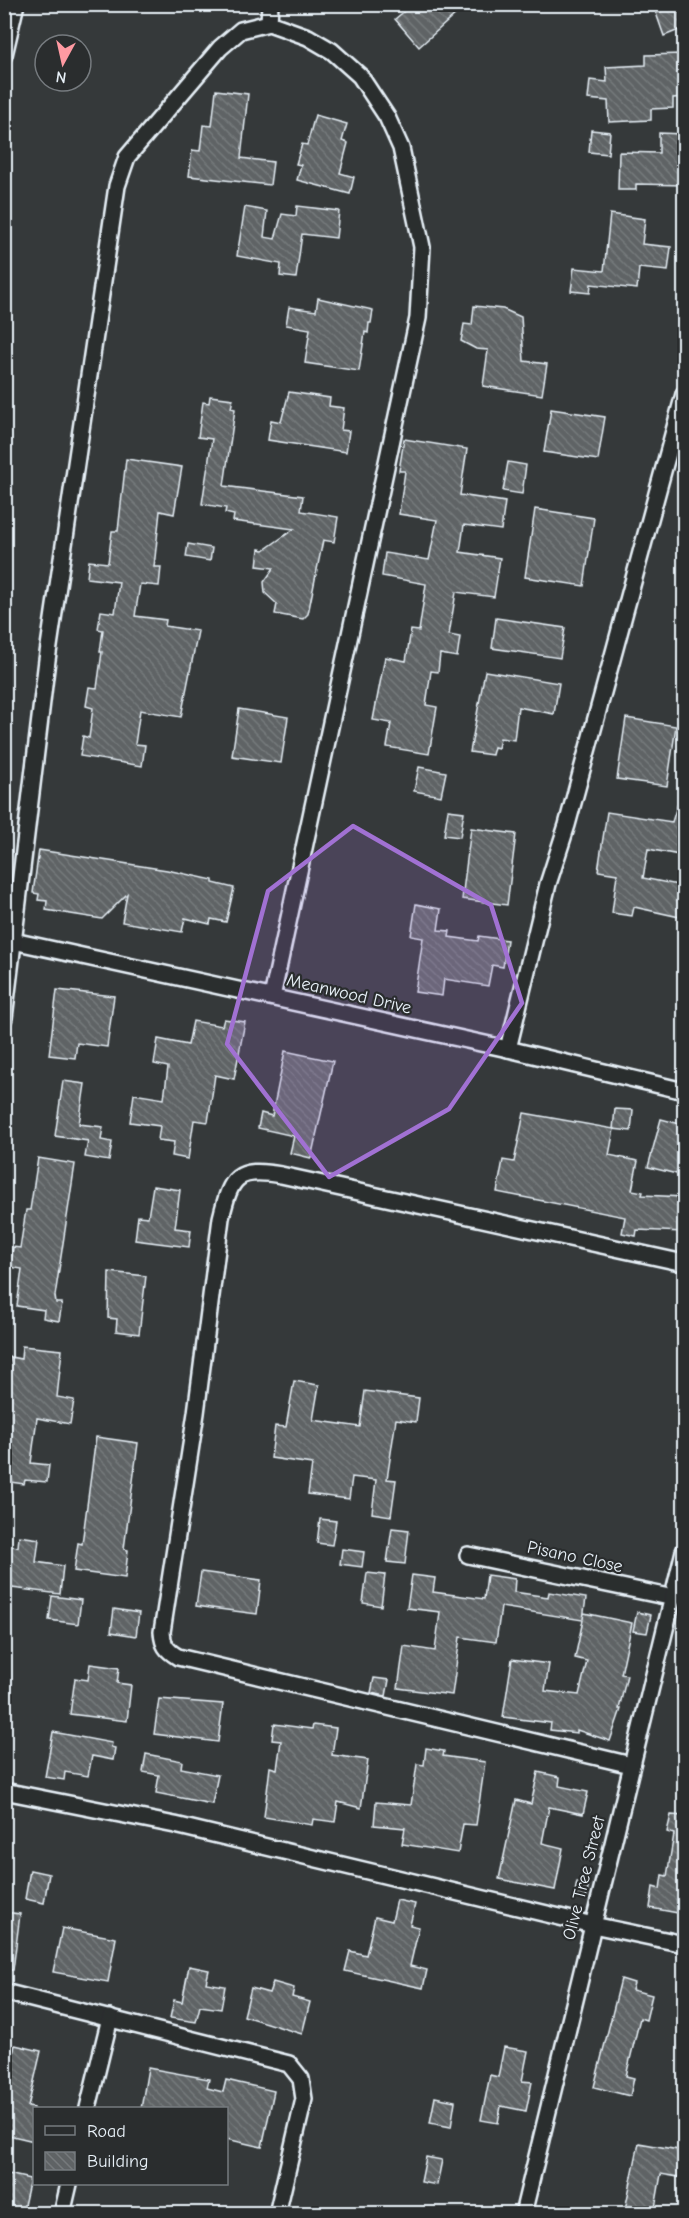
<svg xmlns="http://www.w3.org/2000/svg" width="689" height="2218" viewBox="0 0 689 2218" font-family="'Comic Neue',sans-serif">
	<style>
		.building { fill: url(#building-back-hatch); stroke: #e8f1f8; stroke-width: 1.5 }
		.lines { fill: none; stroke-linecap: round; stroke-linejoin: round }
		.street-casing { stroke: #e8f1f8; stroke-width: 20 }
		.street { stroke: #2a2d2e; stroke-width: 15 }
		.marked { fill: #a171d3; fill-opacity: 0.2; stroke: #a171d3; stroke-width: 4.5; stroke-linejoin: round }
		.labels { text-anchor: middle; dominant-baseline: central; stroke-width: 4.5; stroke-linejoin: round; paint-order: stroke }
		.street-label { font-size: 18px; fill: #e8f1f8; stroke: #2a2d2e }
	</style>
	<defs>
		<pattern id="building-back-hatch" width="6" height="6" patternUnits="userSpaceOnUse" patternTransform="scale(1.5)"><rect width="6" height="6" fill="#5f6365"/><path d="M-1 5l2 2M0 0l6 6M5-1l2 2" fill="none" stroke="#767a7c"/></pattern>
	</defs>
	<rect width="100%" height="100%" fill="#35393a"/>
	<filter id="ink" filterUnits="userSpaceOnUse"><feTurbulence type="fractalNoise" baseFrequency=".0167" numOctaves="2"/><feDisplacementMap in="SourceGraphic" scale="12" xChannelSelector="R" yChannelSelector="G"/><feConvolveMatrix kernelMatrix="1 2 1 2 8 2 1 2 1" color-interpolation-filters="sRGB"/></filter>
	<g filter="url(#ink)">
		<g class="building">
			<polygon points="413,4 467,4 419,47 395,19"/>
			<polygon points="680,4 684,4 684,28 664,36 656,13"/>
			<polygon points="682,54 684,97 673,98 673,108 651,109 651,120 609,122 608,101 588,99 590,80 607,82 606,67 646,65 646,55"/>
			<polygon points="216,90 248,94 241,158 273,162 270,185 189,176 192,150 200,151 203,125 212,126"/>
			<polygon points="315,115 347,124 342,141 348,143 340,173 354,177 350,194 297,180 301,165 296,164 302,144 307,145"/>
			<polygon points="591,130 610,132 608,154 589,152"/>
			<polygon points="659,133 684,134 684,185 636,184 636,190 618,190 619,152 659,153"/>
			<polygon points="297,206 339,211 336,238 302,234 296,278 280,276 281,264 237,256 245,207 267,211 264,237 275,239 282,214 296,216"/>
			<polygon points="610,214 645,219 642,244 671,247 668,271 639,268 637,289 591,284 590,293 571,291 574,268 604,271"/>
			<polygon points="318,298 373,310 371,323 369,323 368,333 365,332 359,371 305,363 310,329 286,325 289,307 316,311"/>
			<polygon points="474,306 503,309 521,317 524,361 547,364 542,395 483,386 488,350 476,349 461,341 464,324 472,325"/>
			<polygon points="289,392 330,398 329,406 344,408 341,430 349,431 346,452 268,440 271,420 281,422"/>
			<polygon points="210,396 233,399 231,408 235,409 224,486 303,496 301,511 338,517 334,542 323,540 308,614 303,619 275,614 277,604 265,593 264,582 274,568 257,566 259,549 264,550 294,529 233,521 234,515 225,513 226,508 202,504 212,439 198,437 203,402 209,403"/>
			<polygon points="551,409 605,417 598,460 544,452"/>
			<polygon points="404,439 467,449 460,495 505,502 501,530 464,525 460,552 500,558 494,597 456,592 449,635 460,637 457,657 440,654 438,672 431,671 426,705 437,707 429,754 387,747 391,723 373,720 385,657 406,661 411,630 419,631 426,584 382,576 385,553 429,560 437,520 399,514 405,471 399,471"/>
			<polygon points="126,459 182,467 174,514 160,511 154,567 161,567 159,586 140,584 135,616 166,620 165,626 198,631 181,717 140,710 135,744 145,745 142,766 80,756 83,736 89,738 93,708 86,706 89,687 97,688 102,652 100,652 103,630 98,629 101,611 115,613 119,582 87,578 89,561 108,563 112,531 118,531"/>
			<polygon points="508,462 526,465 522,494 503,491"/>
			<polygon points="535,509 594,518 584,586 525,577"/>
			<polygon points="188,544 212,548 210,561 186,557"/>
			<polygon points="496,618 565,628 560,658 492,648"/>
			<polygon points="485,671 559,683 554,714 518,707 514,740 500,738 498,748 494,747 492,755 470,752"/>
			<polygon points="239,709 288,717 281,763 232,756"/>
			<polygon points="626,718 676,726 667,786 617,779"/>
			<polygon points="419,767 446,772 441,796 414,791"/>
			<polygon points="682,790 684,791 684,856 648,849 643,878 683,886 681,895 684,896 684,918 634,907 632,916 612,913 617,874 598,871 607,812 672,822"/>
			<polygon points="448,810 464,812 460,837 444,835"/>
			<polygon points="471,828 516,834 507,905 462,899"/>
			<polygon points="39,850 167,870 213,880 213,883 234,888 226,922 211,919 210,924 185,918 182,932 122,922 127,894 102,919 46,910 47,901 38,900 39,894 33,893"/>
			<polygon points="416,904 441,909 438,930 450,931 449,937 478,941 479,936 507,940 503,967 492,965 488,986 444,979 442,996 415,992 423,938 411,936"/>
			<polygon points="57,990 114,996 107,1047 77,1043 75,1058 49,1055"/>
			<polygon points="224,1019 245,1022 234,1079 215,1075 208,1122 194,1120 188,1159 172,1156 174,1142 158,1140 160,1126 130,1122 134,1094 164,1099 168,1067 154,1064 158,1039 188,1045 193,1021 222,1026"/>
			<polygon points="285,1051 333,1061 311,1158 290,1153 294,1136 258,1128 261,1113 272,1116"/>
			<polygon points="63,1081 85,1084 79,1124 103,1127 101,1140 112,1142 109,1161 85,1157 88,1141 55,1136"/>
			<polygon points="615,1109 633,1110 631,1131 613,1129"/>
			<polygon points="524,1113 614,1129 609,1155 638,1161 632,1190 643,1192 642,1195 684,1197 684,1232 637,1230 636,1236 622,1233 625,1217 497,1192 503,1160 514,1162"/>
			<polygon points="661,1119 684,1125 684,1160 681,1175 648,1167"/>
			<polygon points="38,1158 75,1164 55,1296 56,1303 62,1303 59,1321 43,1318 44,1310 17,1306 22,1269 10,1267 13,1247 20,1248 26,1210 30,1210"/>
			<polygon points="153,1186 180,1190 175,1228 191,1230 189,1247 135,1240 138,1216 148,1217"/>
			<polygon points="109,1272 146,1276 139,1334 116,1331 117,1319 108,1318"/>
			<polygon points="22,1346 62,1350 57,1397 74,1400 70,1424 37,1418 31,1463 49,1465 47,1482 25,1480 24,1484 4,1481 4,1405 10,1357 21,1359"/>
			<polygon points="294,1381 319,1385 313,1420 360,1427 365,1391 419,1398 416,1422 396,1419 387,1479 396,1480 391,1516 372,1513 376,1480 352,1477 349,1499 308,1494 312,1464 271,1458 275,1426 286,1427"/>
			<polygon points="96,1437 138,1443 124,1549 128,1550 125,1578 74,1571 78,1543 82,1544"/>
			<polygon points="320,1519 336,1521 332,1545 317,1543"/>
			<polygon points="392,1528 409,1530 405,1564 387,1562"/>
			<polygon points="19,1536 39,1539 36,1562 63,1566 60,1594 4,1587 4,1545 18,1547"/>
			<polygon points="342,1549 364,1552 362,1567 340,1564"/>
			<polygon points="201,1572 261,1580 257,1614 196,1606"/>
			<polygon points="367,1573 385,1575 381,1606 363,1603"/>
			<polygon points="412,1575 435,1578 433,1592 484,1599 487,1575 515,1579 514,1592 548,1597 549,1592 586,1598 583,1619 584,1613 632,1623 621,1674 627,1675 619,1709 621,1709 610,1741 577,1730 577,1733 550,1730 551,1723 503,1717 512,1659 549,1664 545,1691 579,1695 587,1661 575,1658 583,1620 501,1607 496,1642 460,1637 452,1695 398,1688 404,1646 435,1651 440,1612 407,1608"/>
			<polygon points="52,1596 81,1600 78,1624 49,1620"/>
			<polygon points="114,1609 139,1613 136,1636 111,1632"/>
			<polygon points="637,1612 651,1615 647,1633 633,1631"/>
			<polygon points="90,1664 119,1668 117,1683 131,1685 127,1721 70,1714 75,1678 88,1680"/>
			<polygon points="374,1678 389,1680 386,1696 371,1693"/>
			<polygon points="159,1699 223,1704 218,1742 154,1734"/>
			<polygon points="274,1724 312,1729 313,1725 336,1728 332,1755 368,1760 361,1808 338,1802 335,1822 313,1819 312,1825 264,1817 270,1767 277,1769 281,1741 272,1740"/>
			<polygon points="53,1732 112,1743 111,1747 115,1748 113,1760 92,1756 88,1776 65,1772 64,1780 45,1777"/>
			<polygon points="426,1748 444,1751 443,1756 485,1762 476,1825 463,1824 458,1853 402,1844 405,1828 374,1825 376,1802 411,1805 417,1764 424,1765"/>
			<polygon points="146,1754 182,1761 181,1768 218,1775 212,1804 156,1793 159,1775 143,1772"/>
			<polygon points="538,1772 560,1777 559,1786 588,1792 583,1814 549,1807 542,1843 563,1848 555,1890 499,1879 516,1800 531,1804"/>
			<polygon points="671,1815 684,1816 684,1914 650,1908 653,1887 660,1889 662,1875 667,1876 674,1834 667,1832"/>
			<polygon points="30,1870 49,1874 44,1903 25,1899"/>
			<polygon points="577,1882 589,1884 586,1898 574,1896"/>
			<polygon points="397,1900 415,1904 410,1925 419,1927 410,1966 427,1970 423,1988 345,1971 350,1951 366,1955 375,1917 392,1921"/>
			<polygon points="4,1912 20,1914 13,1970 4,1970"/>
			<polygon points="62,1928 116,1938 108,1982 53,1972"/>
			<polygon points="189,1966 209,1970 206,1983 225,1986 221,2009 200,2006 196,2022 170,2018 174,2000 182,2002"/>
			<polygon points="621,1979 634,1983 632,1990 652,1995 646,2020 640,2018 626,2076 634,2078 630,2096 594,2087"/>
			<polygon points="273,1982 294,1988 292,1997 310,2002 302,2034 244,2016 251,1988 269,1993"/>
			<polygon points="15,2045 41,2051 28,2107 34,2108 34,2141 4,2134 4,2060 11,2062"/>
			<polygon points="504,2047 528,2051 522,2081 532,2082 526,2111 501,2106 498,2123 481,2120 490,2075 498,2077"/>
			<polygon points="148,2068 209,2079 207,2088 223,2092 226,2080 274,2091 262,2147 226,2139 226,2109 141,2109"/>
			<polygon points="435,2097 455,2101 451,2127 430,2123"/>
			<polygon points="639,2143 684,2151 684,2178 661,2174 654,2214 624,2214"/>
			<polygon points="426,2157 442,2160 437,2185 421,2182"/>
			<polygon points="4,2173 30,2179 22,2214 4,2214"/>
		</g>
		<g class="lines">
			<defs>
				<g id="street">
					<polyline points="269,23 270,4"/>
					<polyline points="4,55 16,4"/>
					<polyline points="4,939 508,1049 684,1091"/>
					<polyline points="4,1018 47,660 117,186 127,157 220,48 241,30 269,23 308,37 332,51 360,76 387,117 401,148 422,247 418,318 272,997"/>
					<polyline points="508,1049 548,884 567,825 684,394"/>
					<polyline points="468,1555 674,1598"/>
					<path d="M631,1765L178,1657C166,1650 163,1645 162,1632L196,1413L221,1218C231,1177 236,1167 281,1175L684,1263"/>
					<polyline points="4,1791 175,1825 593,1925 684,1944"/>
					<polyline points="4,1992 289,2064 301,2079 304,2099 277,2214"/>
					<polyline points="88,2108 110,2018"/>
					<polyline points="62,2214 69,2184"/>
					<polyline points="523,2214 684,1551"/>
				</g>
			</defs>
			<use href="#street" class="street-casing"/>
			<use href="#street" class="street"/>
		</g>
	</g>
	<path class="marked" d="M353,826L491,905L522,1003L449,1109L329,1177L227,1044L268,891Z"/>
	<g class="labels">
		<g class="street-label">
			<text transform="translate(349 994) rotate(13)">Meanwood Drive</text>
			<text transform="translate(575 1557) rotate(12)">Pisano Close</text>
			<text transform="translate(584 1878) rotate(-76)">Olive Tree Street</text>
		</g>
	</g>
	<rect width="689" height="2218" fill="none" stroke="#2a2d2e" stroke-width="24"/>
	<rect x="12" y="12" width="665" height="2194" fill="none" stroke="#e8f1f8" stroke-width="2" filter="url(#ink)"/>
	<rect x="33" y="2107" width="195" height="78" fill="#2a2d2e" stroke="#767b7f" stroke-width="1.5"/>
	<rect x="45" y="2126" width="30" height="9" fill="#2a2d2e" stroke="#767b7f" stroke-width="1.5"/>
	<text x="87" y="2137" font-size="18" fill="#e8f1f8">Road</text>
	<rect x="45" y="2152" width="30" height="18" fill="url(#building-back-hatch)" stroke="#767b7f" stroke-width="1.5"/>
	<text x="87" y="2167" font-size="18" fill="#e8f1f8">Building</text>
	<g transform="translate(63 63) rotate(188)"><circle r="28" fill="#2a2d2e" stroke="#767b7f" stroke-width="1.5"/>
	<path d="M0-4.5L10 22L0 15L-10 22Z" fill="#ff9aa2"/>
	<text y="-9" font-size="16" font-weight="bold" text-anchor="middle" fill="#e8f1f8">N</text>
	</g>
</svg>
